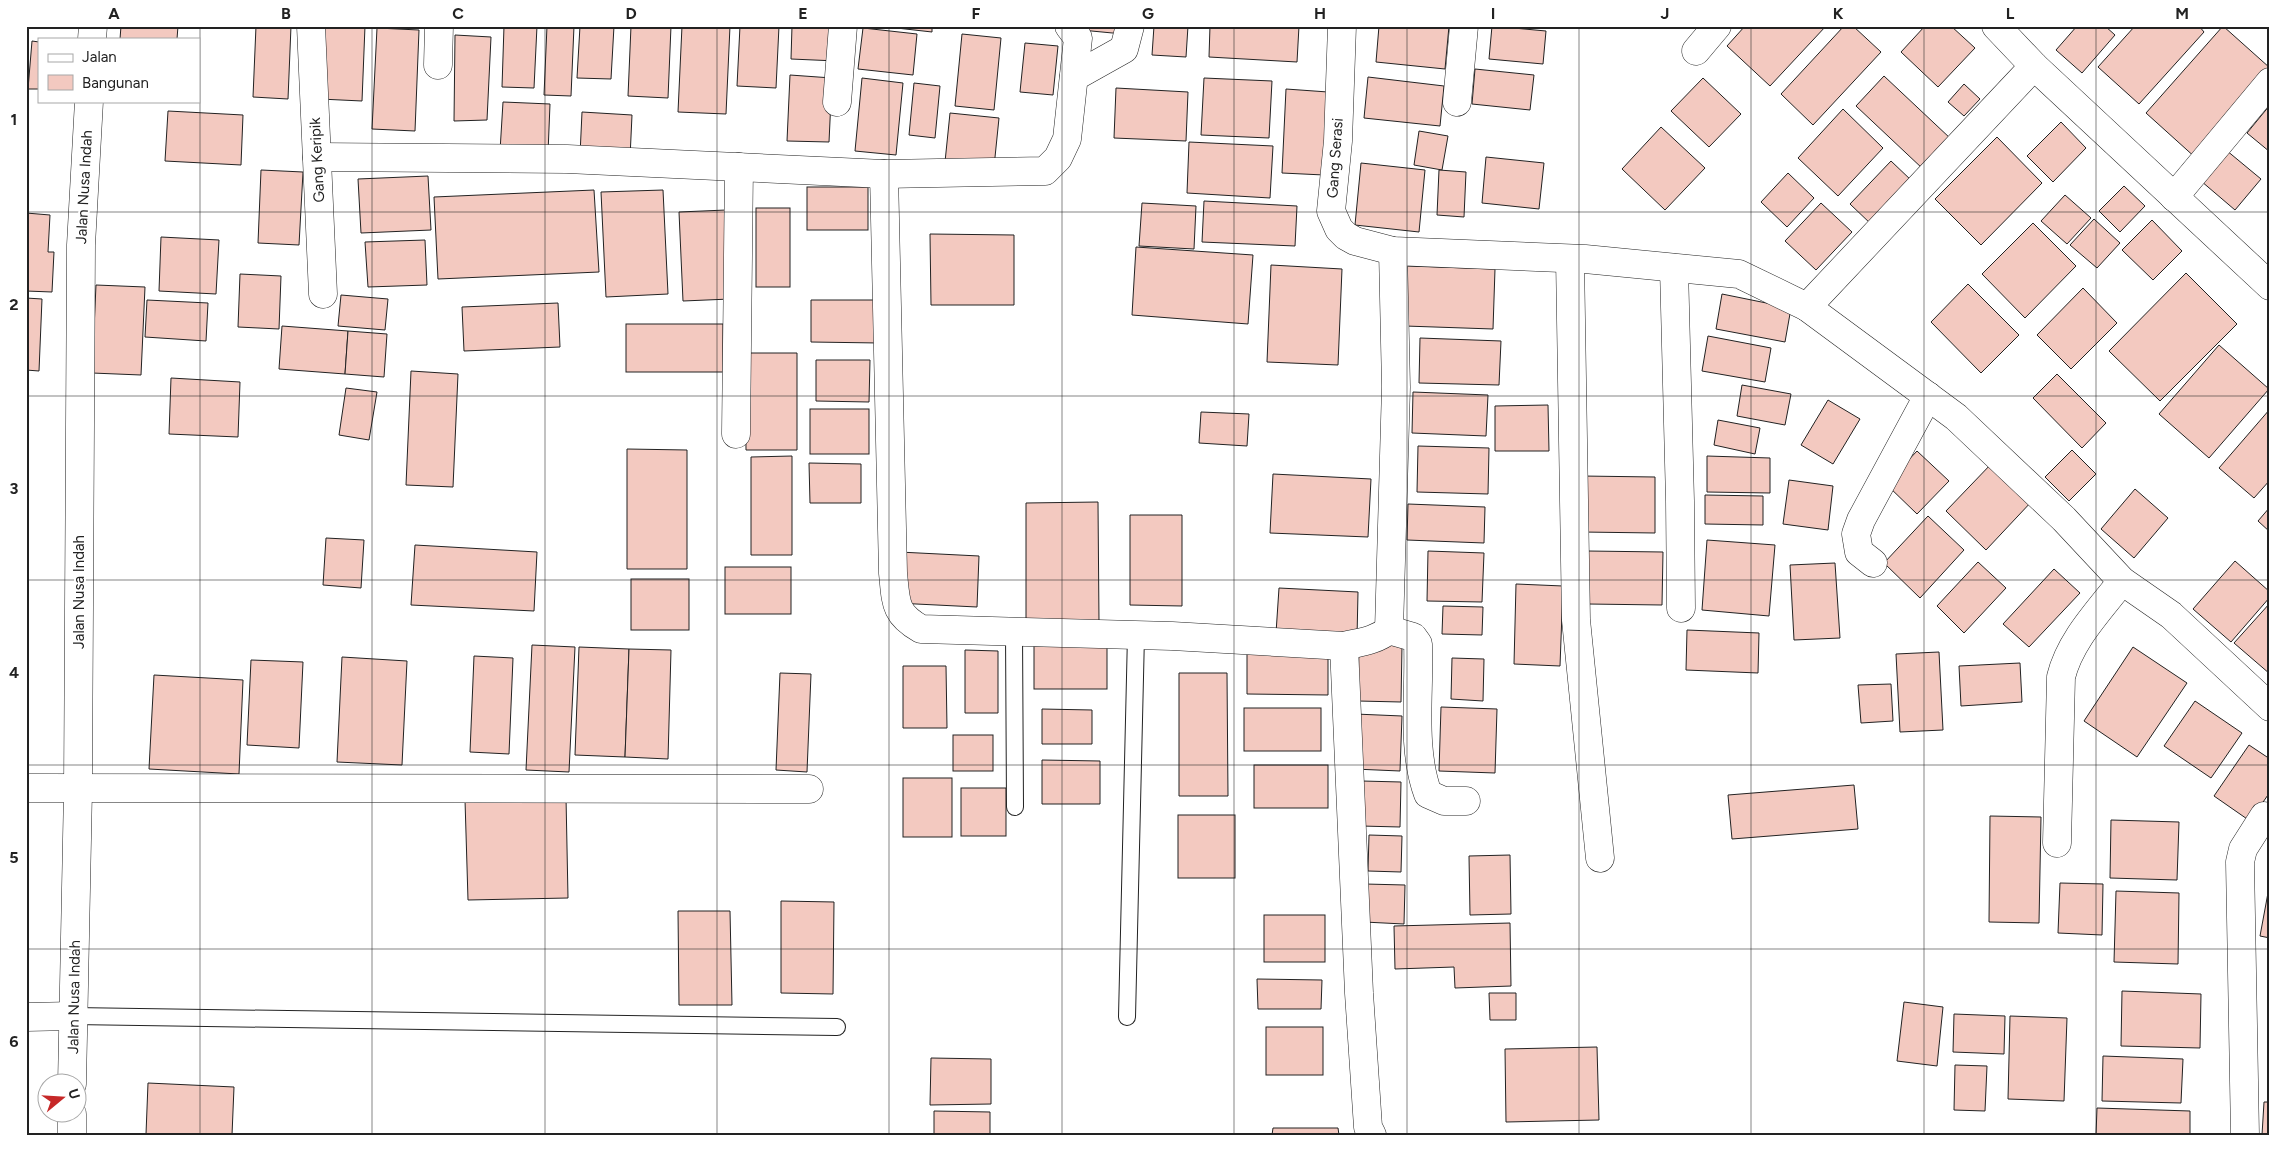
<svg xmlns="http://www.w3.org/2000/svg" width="2296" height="1161" viewBox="0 0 2296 1161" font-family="Figtree,sans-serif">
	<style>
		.building { fill: #f3c9c0; stroke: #222 }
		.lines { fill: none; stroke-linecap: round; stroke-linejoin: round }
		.lane-casing { stroke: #222; stroke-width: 18 }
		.street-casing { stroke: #222; stroke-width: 29 }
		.secondary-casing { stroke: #222; stroke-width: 29 }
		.lane { stroke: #fff; stroke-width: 16 }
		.street { stroke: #fff; stroke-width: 28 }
		.secondary { stroke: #fff; stroke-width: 28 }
		.grid { fill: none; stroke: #222; stroke-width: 1; stroke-opacity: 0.55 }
		.labels { text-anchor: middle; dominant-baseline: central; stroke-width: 4; stroke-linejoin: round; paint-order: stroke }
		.street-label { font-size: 15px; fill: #222; stroke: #fff }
		.neatline { fill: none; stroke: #222; stroke-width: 2 }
		.grid-label { font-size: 16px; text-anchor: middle; font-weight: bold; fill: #222 }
	</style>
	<rect width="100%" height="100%" fill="#fff"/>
	<g class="building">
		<polygon points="121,26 178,26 177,39 120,39"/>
		<polygon points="256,26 291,26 288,99 253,97"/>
		<polygon points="324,26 365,26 362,101 320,99"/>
		<polygon points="504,26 537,26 534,88 502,87"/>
		<polygon points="547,26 574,26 571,96 544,95"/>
		<polygon points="580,26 614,26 611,79 577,78"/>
		<polygon points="631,26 671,26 668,98 628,96"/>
		<polygon points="682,26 730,26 726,114 678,112"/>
		<polygon points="740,26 779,26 776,88 737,86"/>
		<polygon points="792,26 839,26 837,61 791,59"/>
		<polygon points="879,26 932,26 932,32"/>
		<polygon points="1082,26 1124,26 1123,34 1081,30"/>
		<polygon points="1154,26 1188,26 1186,57 1152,55"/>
		<polygon points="1210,26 1299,26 1297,62 1209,57"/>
		<polygon points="1379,26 1449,26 1445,69 1376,62"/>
		<polygon points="1492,26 1546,31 1543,64 1489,59"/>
		<polygon points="1745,26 1826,26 1770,86 1727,46"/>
		<polygon points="1844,26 1853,26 1881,52 1813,125 1781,94"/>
		<polygon points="1925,26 1951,26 1975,48 1938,87 1901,52"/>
		<polygon points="2077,26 2105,26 2115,35 2082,73 2056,50"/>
		<polygon points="2135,26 2199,26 2204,32 2139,104 2098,67"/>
		<polygon points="2223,26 2270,68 2270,78 2197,159 2146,113"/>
		<polygon points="377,28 419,30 415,131 372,129"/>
		<polygon points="863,28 917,34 913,75 858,69"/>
		<polygon points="962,34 1001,38 994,110 955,106"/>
		<polygon points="455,35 491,37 487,120 454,121"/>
		<polygon points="32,41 39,42 39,89 28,89"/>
		<polygon points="1025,43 1058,46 1053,95 1020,92"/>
		<polygon points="1475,69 1534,75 1530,110 1472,104"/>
		<polygon points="790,75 832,78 829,142 787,141"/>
		<polygon points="1884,76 1951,139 1923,169 1856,106"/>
		<polygon points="1368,77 1444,86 1440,126 1364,118"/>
		<polygon points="862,78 903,83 896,155 855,151"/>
		<polygon points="1204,78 1272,81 1269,138 1201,135"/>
		<polygon points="1703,78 1741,114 1709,147 1671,111"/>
		<polygon points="914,83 940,86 935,138 909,135"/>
		<polygon points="1964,84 1980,99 1964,116 1948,102"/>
		<polygon points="1116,88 1188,92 1186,141 1114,138"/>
		<polygon points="1286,89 1328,92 1324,175 1282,173"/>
		<polygon points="503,102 550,104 548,153 500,151"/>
		<polygon points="2270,105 2270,152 2247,133"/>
		<polygon points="1843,109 1883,148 1838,196 1798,158"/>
		<polygon points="168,111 243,115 241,165 165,161"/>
		<polygon points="582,112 632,115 630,158 580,155"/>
		<polygon points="950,113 999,118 994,167 945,162"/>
		<polygon points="2061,122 2086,148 2053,182 2027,156"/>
		<polygon points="1661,127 1705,168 1665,210 1622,169"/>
		<polygon points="1419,131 1448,136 1442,170 1414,165"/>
		<polygon points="1997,137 2042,183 1981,245 1935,199"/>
		<polygon points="1189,142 1273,146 1270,198 1187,193"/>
		<polygon points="2226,150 2261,179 2235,210 2201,181"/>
		<polygon points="1486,157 1544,163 1539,209 1482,203"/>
		<polygon points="1891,161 1912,181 1872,225 1850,204"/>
		<polygon points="1361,163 1425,170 1419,232 1355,225"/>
		<polygon points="261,170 303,172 299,245 258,243"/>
		<polygon points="1439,170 1466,172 1464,217 1437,215"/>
		<polygon points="1788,173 1814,198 1787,227 1761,202"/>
		<polygon points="428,176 431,230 361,233 358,179"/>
		<polygon points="2124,186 2145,206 2120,232 2099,211"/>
		<rect x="807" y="187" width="61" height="43"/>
		<polygon points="594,190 599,272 438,279 434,197"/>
		<polygon points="663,190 668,294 606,297 601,192"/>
		<polygon points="2065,195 2091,218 2067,244 2041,221"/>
		<polygon points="1204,201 1297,206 1295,246 1202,242"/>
		<polygon points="1142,203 1196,206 1194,249 1139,246"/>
		<polygon points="1821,203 1852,232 1816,270 1785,241"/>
		<rect x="756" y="208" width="34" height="79"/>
		<polygon points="726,210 730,299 683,301 679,212"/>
		<polygon points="26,213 50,215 48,252 54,252 52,292 26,291"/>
		<polygon points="2094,219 2120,243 2097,268 2070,245"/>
		<polygon points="2152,220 2182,251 2153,280 2122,250"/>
		<polygon points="2033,223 2076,266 2025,318 1982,274"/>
		<polygon points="930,234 1014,235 1014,305 931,305"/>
		<polygon points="161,237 219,240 216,294 159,291"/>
		<polygon points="425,240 427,285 368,287 365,242"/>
		<polygon points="1136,247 1253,255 1248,324 1132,315"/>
		<polygon points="1271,265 1342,269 1338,365 1267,362"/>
		<polygon points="1407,266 1495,269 1493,329 1405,326"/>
		<polygon points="2186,273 2237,324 2160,401 2109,351"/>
		<polygon points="240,274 281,276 279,329 238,327"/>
		<polygon points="1968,284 2019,335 1981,373 1931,322"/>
		<polygon points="96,285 145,287 141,375 92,373"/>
		<polygon points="2083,288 2117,323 2071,369 2037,335"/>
		<polygon points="1722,294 1791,308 1785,342 1716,329"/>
		<polygon points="341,295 388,299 385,330 338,326"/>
		<polygon points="26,298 42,299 39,371 26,370"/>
		<polygon points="147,300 208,303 206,341 145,337"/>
		<polygon points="811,300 879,300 879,343 811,342"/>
		<polygon points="558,303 560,347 464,351 462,307"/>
		<rect x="626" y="324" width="97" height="48"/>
		<polygon points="282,326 348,331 345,374 279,369"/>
		<polygon points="348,331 387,334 384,377 345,374"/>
		<polygon points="1708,336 1771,348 1765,382 1702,371"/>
		<polygon points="1420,338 1501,341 1499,385 1419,383"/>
		<polygon points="2219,345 2269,389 2209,458 2159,414"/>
		<polygon points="745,353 797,353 797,450 746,450"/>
		<polygon points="816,360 870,360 869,402 816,401"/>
		<polygon points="411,371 458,374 453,487 406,485"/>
		<polygon points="2057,374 2106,423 2082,448 2033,398"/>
		<polygon points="171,378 240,382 238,437 169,434"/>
		<polygon points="1742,385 1791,394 1785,425 1737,416"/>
		<polygon points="346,388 377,392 369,440 339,435"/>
		<polygon points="1413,392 1488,395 1486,436 1412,433"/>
		<polygon points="1828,400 1860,419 1833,464 1801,445"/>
		<polygon points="1548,405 1549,451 1495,451 1495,406"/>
		<rect x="810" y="409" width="59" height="45"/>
		<polygon points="2270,409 2270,480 2254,498 2219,468"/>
		<polygon points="1201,412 1249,414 1247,446 1199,443"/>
		<polygon points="1718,420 1760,428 1755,454 1714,445"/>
		<polygon points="1418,446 1489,448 1488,494 1417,492"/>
		<polygon points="627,449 687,450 687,569 627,569"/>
		<polygon points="2072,450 2096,474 2069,501 2045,477"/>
		<polygon points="1917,451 1949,481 1917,514 1886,484"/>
		<polygon points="792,456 792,555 751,555 751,457"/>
		<polygon points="1707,456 1770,458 1770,493 1707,492"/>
		<polygon points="1993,462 2033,500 1986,550 1946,511"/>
		<polygon points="809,463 861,464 861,503 810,503"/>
		<polygon points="1273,474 1371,479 1368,537 1270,533"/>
		<polygon points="1582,476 1655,477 1655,533 1582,532"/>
		<polygon points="1789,480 1833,486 1828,530 1783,524"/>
		<polygon points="2135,489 2168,518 2134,558 2101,529"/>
		<polygon points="1705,495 1763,496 1763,525 1705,524"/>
		<polygon points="1098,502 1099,622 1026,622 1026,503"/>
		<polygon points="1408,504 1485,507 1484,543 1407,540"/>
		<polygon points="2270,507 2270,532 2258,521"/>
		<polygon points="1130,515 1182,515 1182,606 1130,605"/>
		<polygon points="1928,516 1964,550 1920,598 1884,563"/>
		<polygon points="326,538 364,540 361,588 323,585"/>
		<polygon points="1707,540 1775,545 1769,616 1702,610"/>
		<polygon points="415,545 537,552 534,611 411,605"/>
		<polygon points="1428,551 1484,553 1482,602 1427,601"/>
		<polygon points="1588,551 1663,552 1662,605 1588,604"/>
		<polygon points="899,552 979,556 977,607 896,603"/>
		<polygon points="2235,561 2270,592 2270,597 2231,642 2193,609"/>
		<polygon points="1978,562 2006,588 1964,633 1937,606"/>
		<polygon points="1835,563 1840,638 1794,640 1790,565"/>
		<rect x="725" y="567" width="66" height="47"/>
		<polygon points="2054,569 2080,593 2029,647 2003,624"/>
		<rect x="631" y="579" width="58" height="51"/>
		<polygon points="1516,584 1563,586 1560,666 1514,664"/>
		<polygon points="1279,588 1358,592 1357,638 1276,633"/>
		<polygon points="2270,603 2270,674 2234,643"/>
		<polygon points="1443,606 1483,607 1482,635 1442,634"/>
		<polygon points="1687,630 1759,633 1758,673 1686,670"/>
		<polygon points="26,631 27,631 28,690 26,690"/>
		<polygon points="1359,644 1402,646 1401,702 1358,701"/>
		<polygon points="532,645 575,647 569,772 526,770"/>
		<rect x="1034" y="646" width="73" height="43"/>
		<polygon points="579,647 629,649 625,757 575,755"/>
		<polygon points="2133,647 2187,683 2137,757 2084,721"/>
		<polygon points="629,649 671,650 668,759 625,757"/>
		<polygon points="965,650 998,651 998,713 965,713"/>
		<polygon points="1939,652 1943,730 1900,732 1896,654"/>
		<polygon points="1247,654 1328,654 1328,695 1247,694"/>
		<polygon points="474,656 513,658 509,754 470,752"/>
		<polygon points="342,657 407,661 402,765 337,762"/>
		<polygon points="1452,658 1484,659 1483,701 1451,699"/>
		<polygon points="251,660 303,662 299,748 247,745"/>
		<polygon points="2020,663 2022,702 1961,706 1959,666"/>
		<polygon points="903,666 946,666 947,728 903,728"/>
		<polygon points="780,673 811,674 807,772 776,770"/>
		<polygon points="1179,673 1227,673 1228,796 1179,796"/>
		<polygon points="154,675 243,680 239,774 149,769"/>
		<polygon points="1891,684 1893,721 1861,723 1858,685"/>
		<polygon points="2195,701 2242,733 2211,778 2164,746"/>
		<polygon points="1441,707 1497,709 1495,773 1439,771"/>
		<rect x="1244" y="708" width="77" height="43"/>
		<polygon points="1042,709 1092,710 1092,744 1042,744"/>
		<polygon points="1355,714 1402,716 1400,771 1354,769"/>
		<rect x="953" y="735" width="40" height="36"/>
		<polygon points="2249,745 2270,759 2270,792 2250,821 2214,796"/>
		<polygon points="1042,760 1100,761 1100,804 1042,804"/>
		<rect x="1254" y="765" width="74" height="43"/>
		<rect x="903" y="778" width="49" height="59"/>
		<polygon points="1362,781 1401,782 1400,827 1361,826"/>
		<polygon points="1854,785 1858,829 1732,839 1728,795"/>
		<rect x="961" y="788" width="45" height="48"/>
		<polygon points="566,797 568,898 468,900 465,800"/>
		<rect x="1178" y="815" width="57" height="63"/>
		<polygon points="1990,816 2041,817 2039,923 1989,922"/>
		<polygon points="2111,820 2179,822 2177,880 2110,878"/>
		<polygon points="1369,835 1402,836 1401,872 1368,871"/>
		<polygon points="1510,855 1511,914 1470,915 1469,856"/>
		<polygon points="2270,882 2270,938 2260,936"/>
		<polygon points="2060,883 2103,884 2102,935 2058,933"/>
		<polygon points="1365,884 1405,885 1404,924 1364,922"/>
		<polygon points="2116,891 2179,893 2178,964 2114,962"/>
		<polygon points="781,901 834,902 833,994 781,993"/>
		<polygon points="678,911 730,911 732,1005 679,1005"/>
		<rect x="1264" y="915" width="61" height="47"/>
		<polygon points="1510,923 1511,986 1455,988 1454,967 1395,969 1394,926"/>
		<polygon points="1257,979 1322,980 1321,1009 1258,1009"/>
		<polygon points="2122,991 2201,994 2200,1048 2121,1046"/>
		<polygon points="1489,993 1516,993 1516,1020 1490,1020"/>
		<polygon points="1904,1002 1943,1007 1937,1066 1897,1061"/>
		<polygon points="1954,1014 2005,1016 2004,1054 1953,1052"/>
		<polygon points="2010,1016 2067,1018 2064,1101 2008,1099"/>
		<rect x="1266" y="1027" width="57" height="48"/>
		<polygon points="1597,1047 1599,1120 1506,1122 1505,1049"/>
		<polygon points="2103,1056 2183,1059 2181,1103 2102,1101"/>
		<polygon points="931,1058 991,1059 991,1104 930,1105"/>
		<polygon points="1955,1065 1987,1066 1985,1111 1954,1110"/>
		<polygon points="148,1083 234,1087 232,1135 146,1134"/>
		<polygon points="2264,1102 2270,1102 2270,1135 2262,1135"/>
		<polygon points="2097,1108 2190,1111 2190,1135 2096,1135"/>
		<polygon points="934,1111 990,1112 990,1135 934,1135"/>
		<polygon points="1273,1128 1338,1128 1339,1135 1272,1135"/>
	</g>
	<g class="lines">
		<defs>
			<g id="lane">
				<polyline points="1014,632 1015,807"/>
				<polyline points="73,1016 837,1027"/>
				<polyline points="1127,1017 1136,635"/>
			</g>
			<g id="street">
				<polyline points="311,26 323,294"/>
				<polyline points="1342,26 1338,141 1331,211 1339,229 1346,236 1355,241 1393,251 1585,259 1739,274 1807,307 1956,417 2064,519 2122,581 2171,615 2270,707"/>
				<polyline points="92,39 93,26"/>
				<polyline points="1696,51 1717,26"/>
				<polyline points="438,65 439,26"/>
				<polyline points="1074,77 1124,49 1130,26"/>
				<polyline points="837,102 843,26"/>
				<polyline points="1457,102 1464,26"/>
				<polyline points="317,157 567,159 884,174 1045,171 1058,158 1067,139 1078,38 1069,26"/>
				<path d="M884,174L893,573C896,602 894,614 921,629L1172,636L1344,646C1360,642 1375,641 1389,630"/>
				<polyline points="2174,197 2270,82"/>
				<polyline points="1570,259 1576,620 1600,858"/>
				<polyline points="1674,268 1680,501 1681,608"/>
				<polyline points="1807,307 2034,66"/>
				<polyline points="736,434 739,167"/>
				<polyline points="1873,563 1859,552 1856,534 1861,520 1928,396"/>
				<polyline points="1389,630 1396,387 1393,251"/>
				<path d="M1389,630L1413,637L1418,644C1420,692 1411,748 1428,794L1444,801H1466"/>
				<polyline points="1344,646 1359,993 1368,1127 1372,1135"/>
				<polyline points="26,788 809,789"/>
				<path d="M2057,843L2061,677C2070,640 2099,611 2122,581"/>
				<polyline points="26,1017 73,1016"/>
				<polyline points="72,1084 78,790 81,245 89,101"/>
				<polyline points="72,1135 72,1114"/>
				<polyline points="2245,1135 2240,862 2243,849 2264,816 2270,818"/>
			</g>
			<polyline id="secondary" points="1996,26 2034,66 2270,286"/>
		</defs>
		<use href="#lane" class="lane-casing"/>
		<use href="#street" class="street-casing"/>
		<use href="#secondary" class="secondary-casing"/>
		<use href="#lane" class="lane"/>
		<use href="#street" class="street"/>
		<use href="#secondary" class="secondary"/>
	</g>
	<path class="grid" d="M200,26V1135M372,26V1135M545,26V1135M717,26V1135M889,26V1135M1062,26V1135M1234,26V1135M1407,26V1135M1579,26V1135M1751,26V1135M1924,26V1135M2096,26V1135M26,212H2270M26,396H2270M26,580H2270M26,765H2270M26,949H2270"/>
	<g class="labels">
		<g class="street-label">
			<text transform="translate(1335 158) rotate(-86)">Gang Serasi</text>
			<text transform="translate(317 160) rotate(-93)">Gang Keripik</text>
			<text transform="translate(84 187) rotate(-87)">Jalan Nusa Indah</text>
			<text transform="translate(79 592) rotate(-90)">Jalan Nusa Indah</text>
			<text transform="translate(74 997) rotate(-89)">Jalan Nusa Indah</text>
		</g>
	</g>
	<rect width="2296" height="1161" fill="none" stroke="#ffffff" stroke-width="55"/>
	<rect x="38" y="38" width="162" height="65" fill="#ffffff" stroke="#a7a7a7"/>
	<rect x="48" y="54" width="25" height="8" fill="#ffffff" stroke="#a7a7a7"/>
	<text x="82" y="62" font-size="15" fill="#222222">Jalan</text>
	<rect x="48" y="75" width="25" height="15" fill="#f3c9c0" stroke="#a7a7a7"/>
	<text x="82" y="88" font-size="15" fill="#222222">Bangunan</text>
	<g transform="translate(62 1098) rotate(72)"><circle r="24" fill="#ffffff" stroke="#a7a7a7"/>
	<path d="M0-4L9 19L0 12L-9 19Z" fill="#c62828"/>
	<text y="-8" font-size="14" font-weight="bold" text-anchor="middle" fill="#222222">U</text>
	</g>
	<rect x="28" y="28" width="2240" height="1106" class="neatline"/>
	<g class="grid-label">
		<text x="114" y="19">A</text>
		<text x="286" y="19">B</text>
		<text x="458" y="19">C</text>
		<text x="631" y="19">D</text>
		<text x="803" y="19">E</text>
		<text x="976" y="19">F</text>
		<text x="1148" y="19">G</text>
		<text x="1320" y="19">H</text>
		<text x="1493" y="19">I</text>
		<text x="1665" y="19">J</text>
		<text x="1838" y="19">K</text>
		<text x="2010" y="19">L</text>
		<text x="2182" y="19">M</text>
		<text x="14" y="125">1</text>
		<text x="14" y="310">2</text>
		<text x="14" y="494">3</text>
		<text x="14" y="678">4</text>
		<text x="14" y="863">5</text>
		<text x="14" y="1047">6</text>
	</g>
</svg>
